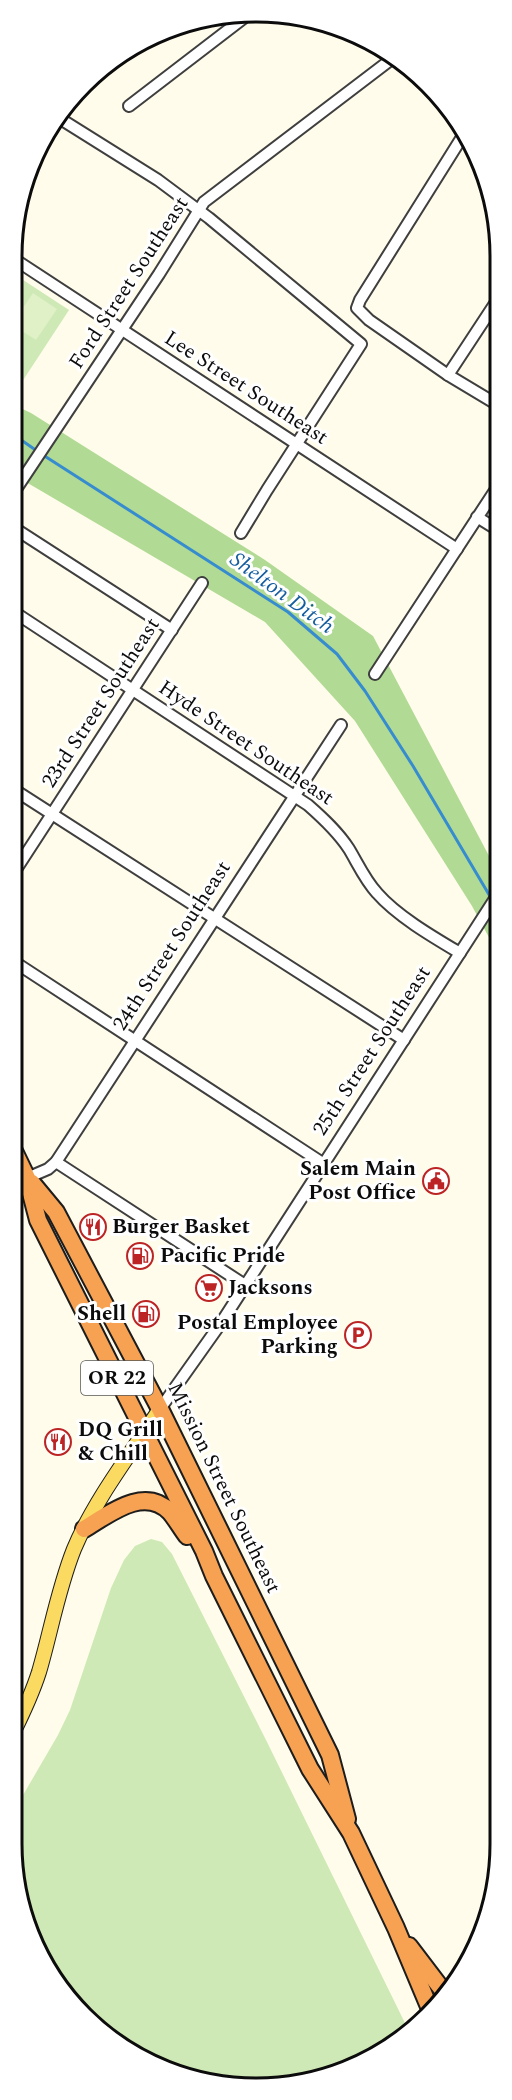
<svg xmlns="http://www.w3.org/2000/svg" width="512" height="2100" viewBox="0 0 512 2100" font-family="Spectral,serif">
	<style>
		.green { fill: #cee9b5 }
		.forest { fill: #b1da94 }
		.pitch { fill: #e0f0c7 }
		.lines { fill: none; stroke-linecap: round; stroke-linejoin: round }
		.stream { stroke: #368cce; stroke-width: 3 }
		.minor-casing { stroke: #3f3f3f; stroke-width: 14 }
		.major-casing { stroke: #1d1d1d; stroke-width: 16 }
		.highway-casing { stroke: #1d1d1d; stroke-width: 20 }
		.minor { stroke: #fff; stroke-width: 10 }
		.major { stroke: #fada60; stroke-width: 14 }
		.highway { stroke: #f6a252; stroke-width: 16 }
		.labels { text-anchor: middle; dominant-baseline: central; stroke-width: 6; stroke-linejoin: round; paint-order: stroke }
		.shield { fill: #fff; stroke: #555; stroke-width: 1.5 }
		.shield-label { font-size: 20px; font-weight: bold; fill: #0c0c0c }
		.street-label { font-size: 21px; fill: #0c0c0c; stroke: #fff }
		.poi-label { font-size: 21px; font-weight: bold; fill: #0c0c0c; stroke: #fff; text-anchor: start }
		.water-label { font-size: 22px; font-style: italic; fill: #155d9e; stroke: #fff }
		.rim { fill: none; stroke: #0c0c0c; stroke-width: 3 }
	</style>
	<rect width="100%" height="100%" fill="#fffceb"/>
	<g class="green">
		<polygon points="14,274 69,310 14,394"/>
		<polygon points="151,1539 162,1542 172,1554 267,1742 404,2021 408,2034 405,2037 334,2075 240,2087 148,2063 73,2005 30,1937 12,1844 12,1814 58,1735 70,1710 111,1588 124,1560 135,1546"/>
	</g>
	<polygon class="forest" points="14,405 31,413 265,560 373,636 498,873 498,954 472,906 355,721 265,622 14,475"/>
	<polygon class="pitch" points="33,293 57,309 36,340 14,326 14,321"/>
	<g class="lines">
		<g class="stream">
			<polyline points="14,435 37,451"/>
			<polyline points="43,455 288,612 337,654 365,691 413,766 491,898"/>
		</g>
		<defs>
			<g id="minor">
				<polyline points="129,106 245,17"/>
				<polyline points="59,118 158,180 209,218 361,344 267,490 241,533"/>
				<polyline points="464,134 360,300 357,308 369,320 448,375 498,405"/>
				<polyline points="14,259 457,549"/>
				<polyline points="448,375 498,299"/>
				<polyline points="14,492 159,274 204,202 393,58"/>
				<polyline points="477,517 498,530"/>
				<polyline points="14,528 172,630"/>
				<path d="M14,612L308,805C324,819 338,832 349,849C358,864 365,880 377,893C397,916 433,937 460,953"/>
				<polyline points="375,674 498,486"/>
				<polyline points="13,789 404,1040"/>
				<polyline points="13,874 202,583"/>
				<polyline points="13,961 324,1164"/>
				<polyline points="56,1162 245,1285"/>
				<polyline points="27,1178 48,1169 56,1162 341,725"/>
				<polyline points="160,1409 221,1323 498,894"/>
			</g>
			<path id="major" d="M12,1735C22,1715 32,1694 39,1672C51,1631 58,1589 74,1549C94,1501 131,1453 160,1409"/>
			<g id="highway">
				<polyline points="13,1149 27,1178 38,1220 204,1551 214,1576 310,1769 351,1833 396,1928 430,2009"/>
				<polyline points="32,1183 56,1212 160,1409 330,1755 347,1819"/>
				<path d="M84,1529C108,1515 144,1485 170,1512C176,1519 181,1528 187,1536"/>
				<polyline points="409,1946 444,1992"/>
			</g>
		</defs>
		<use href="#minor" class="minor-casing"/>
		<use href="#major" class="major-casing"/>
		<use href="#highway" class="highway-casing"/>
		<use href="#minor" class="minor"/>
		<use href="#major" class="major"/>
		<use href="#highway" class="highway"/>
	</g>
	<defs>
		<symbol id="civic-ring" viewBox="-11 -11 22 22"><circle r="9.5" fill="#fff" stroke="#bc2325" stroke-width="1.5"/><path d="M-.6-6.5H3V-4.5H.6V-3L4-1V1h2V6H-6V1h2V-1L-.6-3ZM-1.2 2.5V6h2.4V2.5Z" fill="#bc2325"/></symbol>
		<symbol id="restaurant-ring" viewBox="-11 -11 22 22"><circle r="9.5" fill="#fff" stroke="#bc2325" stroke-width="1.5"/><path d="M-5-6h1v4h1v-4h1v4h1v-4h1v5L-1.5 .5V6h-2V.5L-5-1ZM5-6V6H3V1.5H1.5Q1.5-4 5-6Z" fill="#bc2325"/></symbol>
		<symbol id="fuel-ring" viewBox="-11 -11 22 22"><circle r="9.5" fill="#fff" stroke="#bc2325" stroke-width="1.5"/><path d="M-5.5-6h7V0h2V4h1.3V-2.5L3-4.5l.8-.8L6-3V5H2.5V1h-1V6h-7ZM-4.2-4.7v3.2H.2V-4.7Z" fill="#bc2325"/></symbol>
		<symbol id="supermarket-ring" viewBox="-11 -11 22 22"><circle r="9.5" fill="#fff" stroke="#bc2325" stroke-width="1.5"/><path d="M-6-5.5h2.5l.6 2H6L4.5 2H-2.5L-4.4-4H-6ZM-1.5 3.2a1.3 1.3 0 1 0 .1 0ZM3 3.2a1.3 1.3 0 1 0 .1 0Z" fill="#bc2325"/></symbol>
		<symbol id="parking-ring" viewBox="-11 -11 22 22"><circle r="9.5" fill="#fff" stroke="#bc2325" stroke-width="1.5"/><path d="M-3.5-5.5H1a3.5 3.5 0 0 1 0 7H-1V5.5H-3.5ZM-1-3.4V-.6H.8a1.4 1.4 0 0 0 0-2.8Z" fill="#bc2325"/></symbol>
	</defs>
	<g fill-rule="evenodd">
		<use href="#civic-ring" x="421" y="1166" width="30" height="30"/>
		<use href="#restaurant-ring" x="78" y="1212" width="30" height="30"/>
		<use href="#fuel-ring" x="125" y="1241" width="30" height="30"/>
		<use href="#supermarket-ring" x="194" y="1273" width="30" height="30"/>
		<use href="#fuel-ring" x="131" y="1299" width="30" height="30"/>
		<use href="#parking-ring" x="343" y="1320" width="30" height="30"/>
		<use href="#restaurant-ring" x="43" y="1427" width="30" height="30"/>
	</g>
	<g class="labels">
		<rect class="shield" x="81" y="1361" width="72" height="34" rx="4.5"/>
		<g class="shield-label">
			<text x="117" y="1378">OR 22</text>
		</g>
		<g class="street-label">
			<text transform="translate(129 283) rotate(-57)">Ford Street Southeast</text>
			<text transform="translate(246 388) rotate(33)">Lee Street Southeast</text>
			<text transform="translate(101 703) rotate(-57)">23rd Street Southeast</text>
			<text transform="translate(246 743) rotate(34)">Hyde Street Southeast</text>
			<text transform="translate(172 946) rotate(-57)">24th Street Southeast</text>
			<text transform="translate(372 1051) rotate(-57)">25th Street Southeast</text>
			<text transform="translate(224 1488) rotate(64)">Mission Street Southeast</text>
		</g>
		<g class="poi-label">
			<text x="416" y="1169" text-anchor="end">Salem Main<tspan x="416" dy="24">Post Office</tspan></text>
			<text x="112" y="1227">Burger Basket</text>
			<text x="160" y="1256">Pacific Pride</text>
			<text x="228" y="1288">Jacksons</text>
			<text x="126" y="1314" text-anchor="end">Shell</text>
			<text x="338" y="1323" text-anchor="end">Postal Employee<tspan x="338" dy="24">Parking</tspan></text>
			<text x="78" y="1430">DQ Grill<tspan x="78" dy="24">&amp; Chill</tspan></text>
		</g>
		<g class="water-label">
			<text transform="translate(282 593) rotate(36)">Shelton Ditch</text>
		</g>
	</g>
	<path d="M0 0H512V2100H0ZM256 22H256A234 234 0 0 1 490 256V1844A234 234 0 0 1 256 2078H256A234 234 0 0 1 22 1844V256A234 234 0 0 1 256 22Z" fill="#fff" fill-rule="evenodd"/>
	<path class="rim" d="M256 22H256A234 234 0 0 1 490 256V1844A234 234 0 0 1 256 2078H256A234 234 0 0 1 22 1844V256A234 234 0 0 1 256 22Z"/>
</svg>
